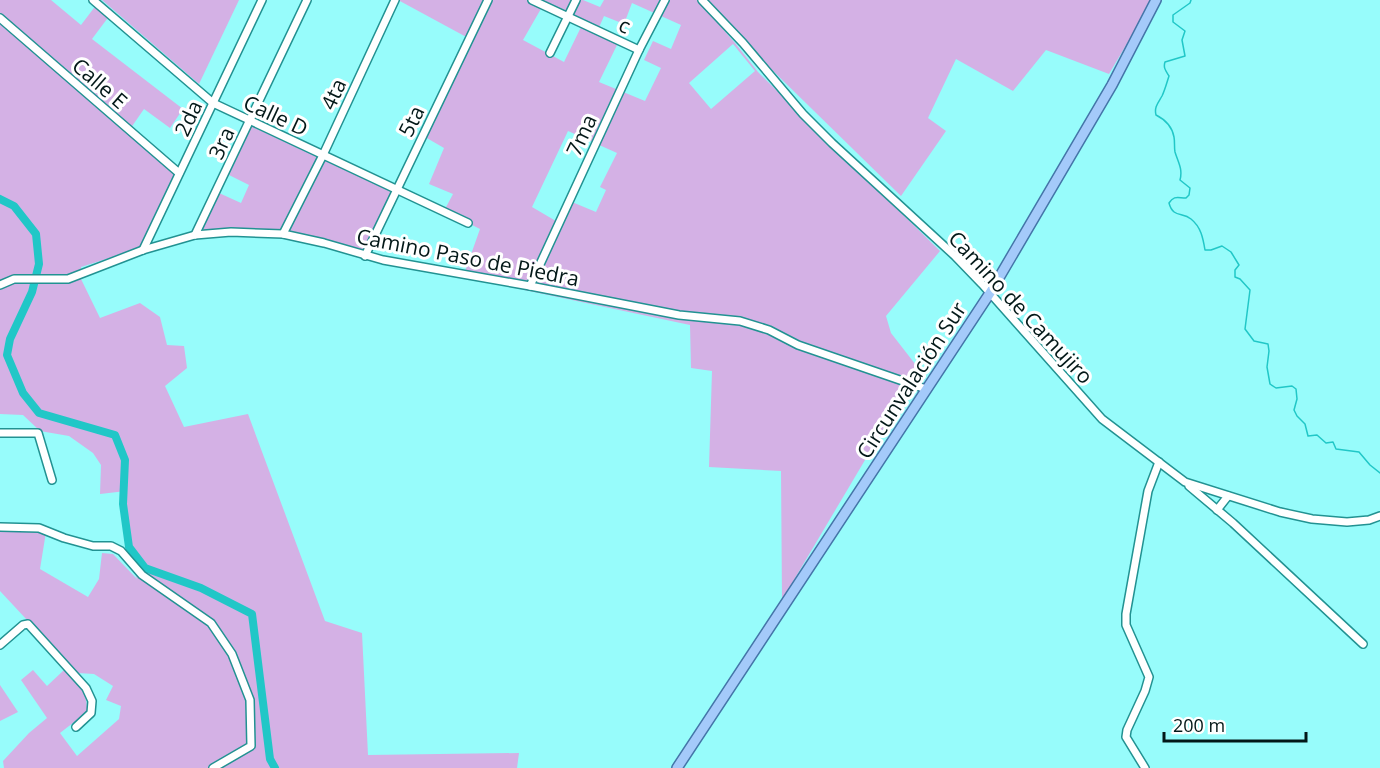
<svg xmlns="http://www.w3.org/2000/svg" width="1380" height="768" viewBox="0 0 1380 768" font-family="'Open Sans',sans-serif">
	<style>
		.green { fill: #d4b1e5; fill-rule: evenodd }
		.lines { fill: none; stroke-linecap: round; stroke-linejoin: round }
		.stream { stroke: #21c7c7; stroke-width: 1.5 }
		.river { stroke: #21c7c7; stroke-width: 8 }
		.minor-casing { stroke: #229292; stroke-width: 10 }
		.major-casing { stroke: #4475a8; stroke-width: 12 }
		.minor { stroke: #fff; stroke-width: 7 }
		.major { stroke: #a4cafa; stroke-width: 9 }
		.labels { text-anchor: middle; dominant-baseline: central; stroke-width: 6; stroke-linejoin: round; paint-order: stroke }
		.street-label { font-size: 21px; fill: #031818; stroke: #fff }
	</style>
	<rect width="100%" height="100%" fill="#97fcfb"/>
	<g class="green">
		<path d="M0,0H51L81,25L100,0L113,11L92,39L183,109L170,128L144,109L128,132L178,170L141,248L81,267V279L100,318L140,303L160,317L167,345L184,346L187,368L165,386L184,427L248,414L325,621L362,633L368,755L519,753L517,768H4L3,761L29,733L47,718L21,680L33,670L47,686L64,670C78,684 88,691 87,712L60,733L77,756L119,719L121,706L106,700L113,686L94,674L78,673L69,665L0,591V532H46L40,569L88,597L99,579L102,553L113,554L137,579L126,546V491L100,494L101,465L93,453L69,436L40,431L23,415L0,414Z"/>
		<polygon points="102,0 239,0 199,84"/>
		<path d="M398,0H583L600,7L604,0H698L735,43L758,72L940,251L886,316L891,333L919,369L782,600L781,471L709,467L712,371L691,368L690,325L463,277L480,229L444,211L453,194L429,184L444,148L425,137L470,39ZM632,3L681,25L671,49L653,41L644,60L661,68L645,101L599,82L618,43L597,32L604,16L624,24ZM542,7L582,25L564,62L523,40ZM733,44L755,71L711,109L689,83ZM568,131L617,153L600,187L606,190L596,212L572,202L561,224L532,207Z"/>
		<polygon points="705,0 1150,0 1138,25 1109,74 1046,50 1013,91 956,59 928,118 946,131 901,196 767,65"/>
		<polygon points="251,126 392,192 362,256 282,237 197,235 219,193 241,203 249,185 229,175"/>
		<polygon points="0,685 18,712 0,721"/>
	</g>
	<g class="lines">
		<path class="stream" d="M1191,0L1190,3L1173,15V22L1185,31L1182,40L1185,56L1165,62C1163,68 1166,71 1169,76C1167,82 1165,90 1162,96C1158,103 1154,107 1156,115C1166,120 1172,126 1174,137C1175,142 1174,147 1175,152C1178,162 1183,169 1180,180L1190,188L1189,195L1186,198C1178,198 1174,195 1169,203C1173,218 1182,212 1191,219C1201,227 1203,238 1205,250H1211L1222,246L1231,252L1239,265L1235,270V277L1240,279L1250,290L1245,329L1254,341L1268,344L1269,351L1267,367L1270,384L1276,388L1292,386L1296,389L1297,399L1294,410L1297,416L1305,424L1308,436L1317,435L1326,443L1333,442L1336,449L1359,452L1370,465L1380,473"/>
		<polyline class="river" points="0,199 14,206 36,234 39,264 32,292 10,339 7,355 23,393 39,413 115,435 125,460 123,504 129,547 145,568 201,588 252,614 270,759 275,768"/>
		<defs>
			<g id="minor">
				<polyline points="93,0 213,103 468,223"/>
				<polyline points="532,0 639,50"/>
				<polyline points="702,0 743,43 803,114 832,143 955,256 982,284 1102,419 1185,482 1280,512 1312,519 1347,522 1369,520 1380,516"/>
				<polyline points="0,18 179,173"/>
				<polyline points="550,53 576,0"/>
				<polyline points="283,234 323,155 395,0"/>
				<polyline points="195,235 307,0"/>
				<polyline points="143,250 262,0"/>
				<polyline points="365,256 488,0"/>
				<polyline points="0,285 14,279 68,279 143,250 195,235 231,232 283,234 324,243 383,260 530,286 679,315 740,321 769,330 798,345 926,389"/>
				<polyline points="530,286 639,50 665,0"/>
				<polyline points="0,433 38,433 52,480"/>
				<polyline points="1189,486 1233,523 1363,644"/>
				<polyline points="1217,510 1228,496"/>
				<polyline points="0,527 39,528 64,538 93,546 111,546 121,551 142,575 211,623 232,654 250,700 251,746 213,768"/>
				<polyline points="0,645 23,625 28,624 86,688 92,701 91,713 76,727"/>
				<polyline points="1145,768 1126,737 1127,730 1145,691 1149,677 1126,625 1126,614 1148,491 1159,462"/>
			</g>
			<polyline id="major" points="677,768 990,293 1112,85 1156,0"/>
		</defs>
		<use href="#minor" class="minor-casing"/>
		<use href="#major" class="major-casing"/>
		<use href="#minor" class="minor"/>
		<use href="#major" class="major"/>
	</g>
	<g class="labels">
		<g class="street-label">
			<text transform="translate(625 25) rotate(25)">c</text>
			<text transform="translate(100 83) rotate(41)">Calle E</text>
			<text transform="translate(333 94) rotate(-65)">4ta</text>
			<text transform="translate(276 115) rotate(25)">Calle D</text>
			<text transform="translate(188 118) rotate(-65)">2da</text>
			<text transform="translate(411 121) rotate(-64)">5ta</text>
			<text transform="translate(581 135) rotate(-65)">7ma</text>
			<text transform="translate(221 143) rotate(-65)">3ra</text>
			<text transform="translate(468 257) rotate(11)">Camino Paso de Piedra</text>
			<text transform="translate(1021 307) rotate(47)">Camino de Camujiro</text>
			<text transform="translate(911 380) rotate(-57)">Circunvalación Sur</text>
		</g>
	</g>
	<path d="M1164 732v9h142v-9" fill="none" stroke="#031818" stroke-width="3"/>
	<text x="1173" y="732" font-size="18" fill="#031818" stroke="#ffffff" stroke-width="4.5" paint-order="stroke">200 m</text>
</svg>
